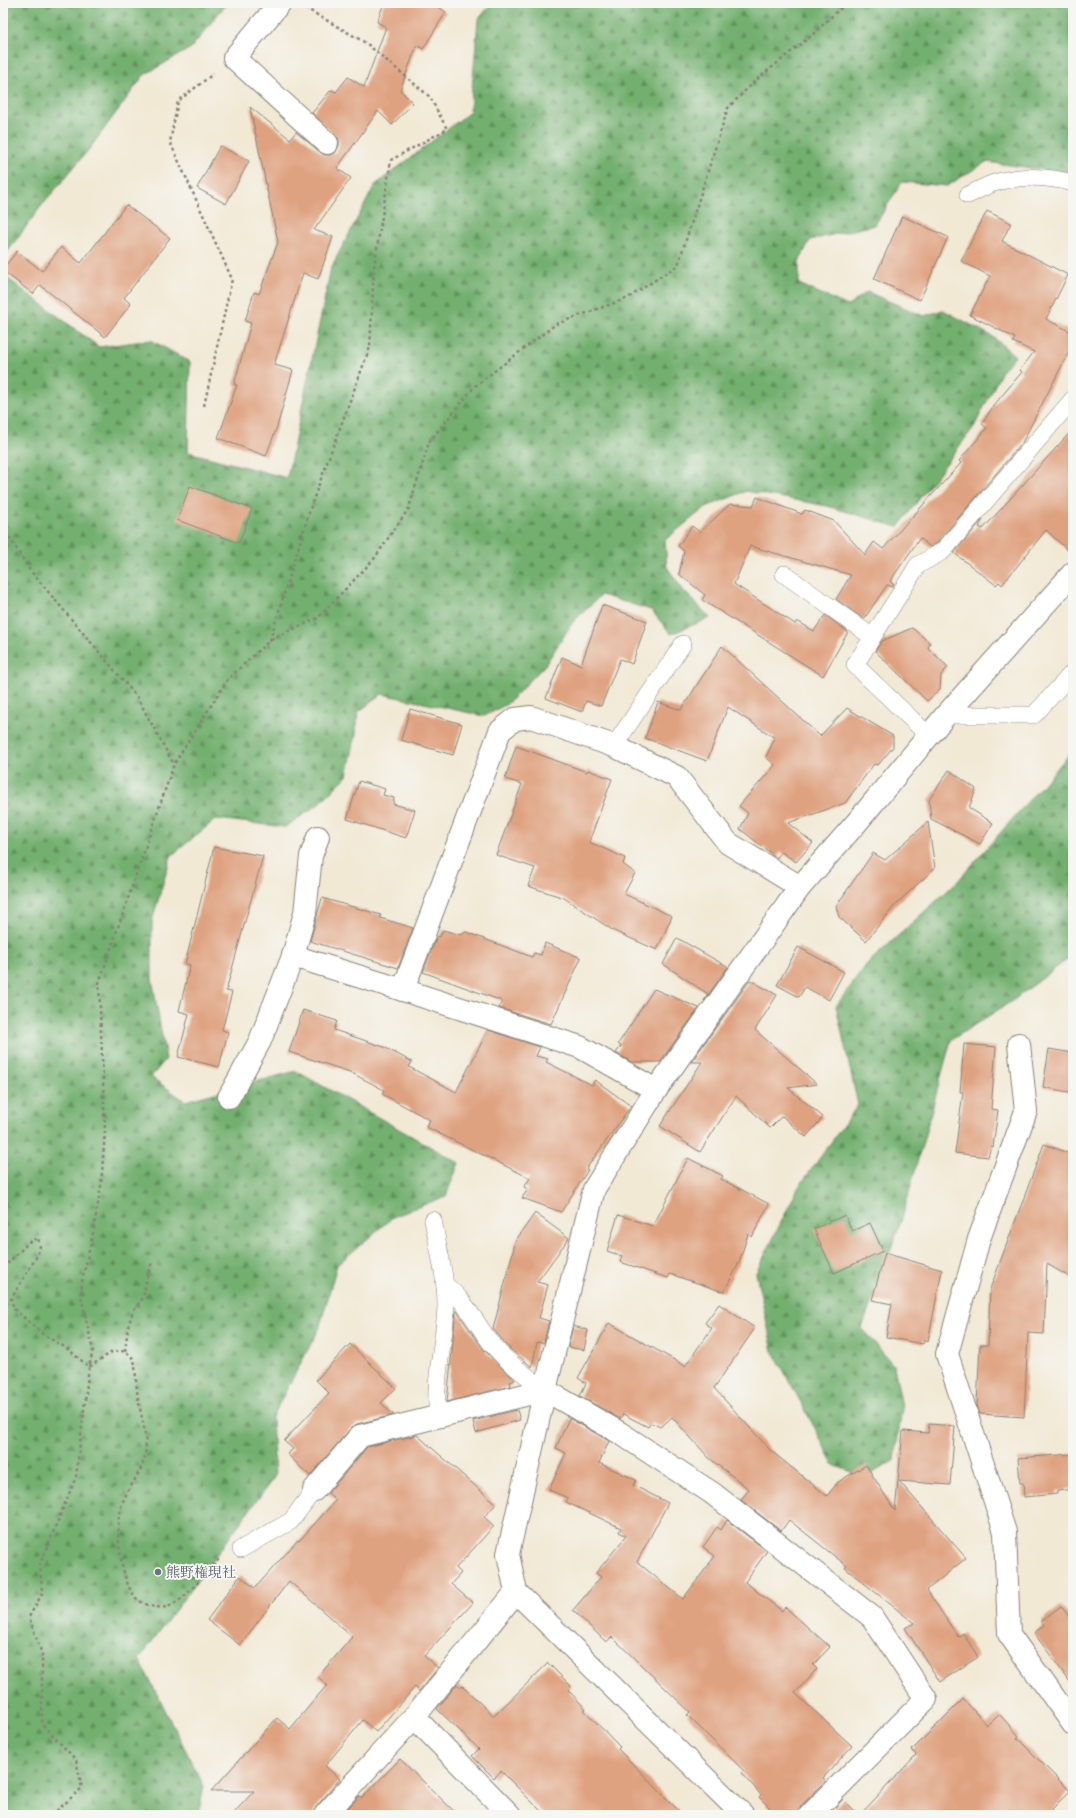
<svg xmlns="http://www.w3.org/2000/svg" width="1076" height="1818" viewBox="0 0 1076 1818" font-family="'IM FELL Double Pica','Noto Serif JP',serif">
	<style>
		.forest { fill: url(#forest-firs); stroke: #486646 }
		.building { fill: #dfa280 }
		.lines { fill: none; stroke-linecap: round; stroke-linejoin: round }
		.service-casing { stroke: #878278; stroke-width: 18 }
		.minor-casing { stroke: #878278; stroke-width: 24 }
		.tertiary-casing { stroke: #878278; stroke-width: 24 }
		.path { stroke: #878278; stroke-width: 2.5; stroke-dasharray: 3 3; stroke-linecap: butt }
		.service { stroke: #fff; stroke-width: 17 }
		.minor { stroke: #fff; stroke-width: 22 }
		.tertiary { stroke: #fff; stroke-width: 22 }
		.worship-dot { fill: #6b7280; stroke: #f6f6f2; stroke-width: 1.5 }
		.labels { text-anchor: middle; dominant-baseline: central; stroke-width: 4; stroke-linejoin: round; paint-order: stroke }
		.worship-label { font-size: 14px; fill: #5b616d; stroke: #f6f6f2; text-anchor: start }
	</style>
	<defs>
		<pattern id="forest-firs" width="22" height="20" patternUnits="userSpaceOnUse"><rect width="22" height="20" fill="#73b06f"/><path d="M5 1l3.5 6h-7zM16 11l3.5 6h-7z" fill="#5e8e5a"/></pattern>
	</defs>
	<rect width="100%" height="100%" fill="#f6f6f2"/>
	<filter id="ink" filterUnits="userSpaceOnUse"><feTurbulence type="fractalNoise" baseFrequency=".025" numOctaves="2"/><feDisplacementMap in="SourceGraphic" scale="8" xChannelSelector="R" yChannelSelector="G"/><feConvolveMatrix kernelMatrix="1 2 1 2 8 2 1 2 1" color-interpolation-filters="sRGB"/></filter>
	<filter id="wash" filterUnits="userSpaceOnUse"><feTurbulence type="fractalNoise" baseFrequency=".012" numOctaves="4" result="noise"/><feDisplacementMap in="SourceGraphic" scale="16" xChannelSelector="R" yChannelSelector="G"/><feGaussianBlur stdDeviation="0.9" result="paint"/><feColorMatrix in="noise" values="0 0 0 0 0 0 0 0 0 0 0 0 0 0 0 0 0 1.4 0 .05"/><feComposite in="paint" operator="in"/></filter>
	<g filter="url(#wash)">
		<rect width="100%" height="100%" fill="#f2e9d5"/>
		<g class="forest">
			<polygon points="3,3 227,3 191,48 144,75 90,148 39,209 3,258"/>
			<polygon points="492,3 1073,3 1073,177 1040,169 986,162 947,186 902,182 875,225 810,240 799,262 799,284 848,306 867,292 924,316 943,310 992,336 1015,356 1002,371 974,427 898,527 827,506 746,491 706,507 665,540 667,567 683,590 710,618 671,634 651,610 601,595 573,622 545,665 507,704 484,716 382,694 358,712 356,734 347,776 318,805 285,827 216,819 171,856 152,921 152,978 166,1059 151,1077 185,1101 296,1071 459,1163 446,1196 393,1217 337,1265 319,1329 272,1417 275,1476 139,1659 204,1786 198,1815 3,1815 3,275 99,347 151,340 190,362 188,452 287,478 331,268 375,185 470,112 478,20"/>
			<polygon points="1073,750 1073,955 1015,999 951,1040 902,1218 862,1328 894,1366 902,1407 895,1460 866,1477 833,1465 817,1432 773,1351 756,1273 798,1188 858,1105 836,1006 867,964 957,882"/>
		</g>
		<g id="blocks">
			<g class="building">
				<polygon points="384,3 432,3 446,12 423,49 417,45 400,90 413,103 392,125 378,111 337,168 351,178 314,230 333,237 318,279 303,273 274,365 293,370 277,427 266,456 218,438 237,385 234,385 251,323 245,321 254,292 259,294 278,242 250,107 290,139 296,132 324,155 330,155 336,152 339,145 339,139 312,113 331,90 336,92 348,77 364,87 386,27 377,22"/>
				<polygon points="220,146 249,161 226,204 197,188"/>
				<polygon points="126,205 170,238 124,298 131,304 105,337 40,285 33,294 3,271 3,269 17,251 42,271 61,247 81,263"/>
				<polygon points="987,211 1011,223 1002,241 1068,275 1046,319 1073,333 1073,344 1022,443 937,543 930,547 920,538 890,581 894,585 892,587 887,585 864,619 836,599 851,575 750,546 734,584 795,624 797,621 814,631 825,615 848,632 823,676 702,600 705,595 679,574 684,551 678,546 692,526 700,532 730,504 753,506 757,497 802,514 805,510 834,521 865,555 874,542 883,549 961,463 959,461 987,428 982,424 994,405 1022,372 1020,370 1034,352 1013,342 1015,338 970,315 990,276 961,261"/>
				<polygon points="902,216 948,237 920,300 874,279"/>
				<polygon points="1073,429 1073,555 1046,530 1002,585 999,582 996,585 954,553 983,519 979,527 983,529"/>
				<polygon points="190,486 252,509 239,543 177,520"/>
				<polygon points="602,605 647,621 632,664 620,659 601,706 586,701 582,712 546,698 562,657 581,665"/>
				<polygon points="912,628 930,643 928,648 948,667 941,675 940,689 927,701 875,651 882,641"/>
				<polygon points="722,646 820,736 847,708 893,736 893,747 878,765 874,764 845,803 788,823 813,843 796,862 781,852 777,858 740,829 748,813 739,806 775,765 766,757 775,738 728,707 707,761 645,738 658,702 681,710"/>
				<polygon points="410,709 462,724 453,755 401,740"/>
				<polygon points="516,746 587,772 588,770 612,779 589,842 625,858 623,864 635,873 624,894 672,916 657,950 614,931 564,898 528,886 535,868 496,855 522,784 505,779"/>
				<polygon points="949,770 976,789 969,808 993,823 980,844 931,819 929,800"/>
				<polygon points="359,781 385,789 383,795 394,798 393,804 415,810 406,838 347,819"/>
				<polygon points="928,822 935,868 896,904 866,941 839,917 836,906 873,853 885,860"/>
				<polygon points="214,847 263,856 226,991 232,992 222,1030 228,1032 219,1067 178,1057 189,1014 179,1011 190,965 185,964"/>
				<polygon points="322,898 381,915 380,918 413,928 398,968 310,941"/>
				<polygon points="443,930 461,935 466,932 532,957 534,953 541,955 545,943 581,958 551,1024 499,1008 502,1001 423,972 437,936 440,937"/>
				<polygon points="677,938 728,967 704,1001 708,994 663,964"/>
				<polygon points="798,947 844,972 829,1000 805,987 799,997 777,985"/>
				<polygon points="750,980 777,995 755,1030 817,1084 788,1088 823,1117 806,1137 782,1116 770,1128 736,1096 700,1152 660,1126 702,1062 691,1062"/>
				<polygon points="654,989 699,1008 660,1062 632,1062 616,1053 621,1046 618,1044"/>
				<polygon points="303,1010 337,1021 334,1030 384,1047 412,1062 409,1067 456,1092 488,1030 540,1047 536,1056 548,1059 546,1062 592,1085 595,1080 631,1106 586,1169 588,1170 561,1212 522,1198 528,1189 524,1187 530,1178 426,1127 430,1120 382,1094 384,1090 350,1072 289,1052"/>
				<polygon points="964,1044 996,1047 991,1109 998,1110 993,1147 991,1146 988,1157 955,1153 963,1092 960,1092"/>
				<polygon points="1049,1049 1073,1053 1073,1093 1043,1087"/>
				<polygon points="1044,1144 1073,1155 1073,1279 1047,1264 1044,1334 1028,1333 1024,1417 980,1414 977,1405 980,1345 988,1345 990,1289"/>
				<polygon points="688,1158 723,1176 721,1179 769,1204 752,1237 748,1234 739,1263 724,1292 670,1274 668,1278 620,1262 622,1256 607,1251 618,1215 653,1226"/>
				<polygon points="535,1213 569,1238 537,1282 548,1285 539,1318 549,1321 544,1343 537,1342 532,1367 510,1349 493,1329 516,1240"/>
				<polygon points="845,1215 852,1231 870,1223 883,1251 834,1273 814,1229"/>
				<polygon points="885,1253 942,1270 928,1341 924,1340 923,1344 886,1337 892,1304 872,1300"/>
				<polygon points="719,1304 755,1328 714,1388 770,1450 827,1496 838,1482 866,1465 895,1511 903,1431 928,1433 929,1424 955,1426 950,1485 899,1481 966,1558 927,1590 958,1637 963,1633 978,1657 940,1682 905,1628 914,1623 845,1568 847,1566 789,1520 781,1531 741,1500 749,1489 709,1458 672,1417 661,1427 651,1423 648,1427 623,1414 620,1419 580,1396 586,1383 578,1378 609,1323 685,1366 712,1328 705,1323"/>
				<polygon points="456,1310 483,1349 515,1380 510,1382 511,1386 447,1402"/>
				<polygon points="573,1326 588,1330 584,1350 568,1347"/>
				<polygon points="350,1344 396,1388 381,1403 394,1415 357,1424 351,1428 310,1476 287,1454 293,1449 284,1441 329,1393 316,1380"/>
				<polygon points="517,1410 520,1420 476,1433 473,1421"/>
				<polygon points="569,1418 609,1441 599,1463 636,1480 633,1485 668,1503 637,1562 683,1599 715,1556 703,1547 717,1527 721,1530 727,1520 767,1551 745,1582 782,1611 785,1607 830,1647 813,1665 817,1669 795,1693 852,1746 823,1778 826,1781 801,1806 798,1815 777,1815 759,1797 761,1795 742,1773 744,1771 687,1715 690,1712 612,1637 606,1642 573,1610 601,1577 596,1573 626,1536 619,1532 621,1528 566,1502 568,1498 549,1490 566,1453 556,1448"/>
				<polygon points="417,1435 496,1504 484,1517 494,1526 456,1568 461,1573 451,1584 473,1603 424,1656 438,1668 419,1691 415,1687 376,1732 363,1720 325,1766 340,1779 316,1807 313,1815 232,1815 254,1791 211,1791 277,1718 290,1729 327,1685 318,1677 352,1637 289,1581 240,1645 207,1620 240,1576 255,1588 298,1540 299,1541 336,1500 328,1493 367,1447"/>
				<polygon points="1073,1454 1073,1489 1057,1491 1057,1494 1024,1497 1023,1483 1020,1483 1018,1458"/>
				<polygon points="1061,1606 1073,1622 1073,1686 1034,1633 1044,1625 1041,1621"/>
				<polygon points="548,1663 571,1686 568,1690 586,1709 584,1710 620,1747 618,1749 683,1815 545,1815 501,1771 494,1778 472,1756 479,1749 437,1709 457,1684 461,1688 462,1686 494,1716"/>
				<polygon points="963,1699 987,1725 999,1714 1019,1736 1017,1738 1070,1791 1046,1815 860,1815 916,1755 912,1750"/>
				<polygon points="400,1759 458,1815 342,1815 359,1796 362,1798"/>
				<polygon points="843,1799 859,1815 828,1815"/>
			</g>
		</g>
	</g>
	<g filter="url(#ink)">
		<use href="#blocks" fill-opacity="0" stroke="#878278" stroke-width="1"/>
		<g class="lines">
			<defs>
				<g id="service">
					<path d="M968,195C977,191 985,186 994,183C1019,175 1048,176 1073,183"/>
					<polyline points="784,574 871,636"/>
					<polyline points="946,715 1034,715 1073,672"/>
					<polyline points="929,736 855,665 918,565 943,551 1073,399"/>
					<polyline points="614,746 683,644"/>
					<path d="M433,1220C438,1248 446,1276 446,1305C445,1342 433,1379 438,1417"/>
					<path d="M445,1285C465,1299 476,1324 491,1343C506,1362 526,1375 545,1390"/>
					<polyline points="241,1549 291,1521 314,1490"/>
				</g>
				<g id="minor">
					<polyline points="280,3 234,58 327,143"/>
					<polyline points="293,956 403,990"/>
					<polyline points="1019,1044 1026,1111 979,1239 947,1354 1005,1532 1009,1634 1073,1724"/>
					<polyline points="656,1090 580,1047 403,990 500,731 515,719 531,717 614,746 677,777 728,843 800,887"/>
					<polyline points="229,1097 260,1041 293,956 305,913 311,856 318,837"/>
					<polyline points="314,1490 360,1436 545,1390 620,1433 712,1493 872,1617 926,1699 810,1815"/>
					<polyline points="414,1717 510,1815"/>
					<polyline points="325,1815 414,1717 516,1592 508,1554 545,1390 594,1189 656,1090 800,887 858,821 946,715 1073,573"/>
				</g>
				<polyline id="tertiary" points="516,1592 743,1815"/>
			</defs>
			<use href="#service" class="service-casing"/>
			<use href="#minor" class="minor-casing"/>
			<use href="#tertiary" class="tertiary-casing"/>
			<g class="path">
				<polyline points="204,406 232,279 170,142 178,101 213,74"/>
				<polyline points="3,527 29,569 137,697 173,763"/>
				<polyline points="271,639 318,618 374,559 409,508 429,442 475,386 556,324 628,298 678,265 728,108 755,81 812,35 846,3"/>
				<path d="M3,1268L30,1241L38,1238L40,1247L37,1256L11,1299L14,1309L44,1335L68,1349L89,1367L112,1352L125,1351L134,1359C136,1372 136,1385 138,1398C141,1417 148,1436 145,1455C143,1472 125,1490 120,1510C115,1530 121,1581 135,1597C141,1604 157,1609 166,1607C183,1603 206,1572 219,1559"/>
				<polyline points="125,1351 128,1327 133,1311 143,1298 147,1277 152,1262"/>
				<polyline points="52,1815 82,1788 76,1760 42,1724 42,1654 29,1617 42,1594 40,1564 76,1477 89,1367 93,1350 81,1296 82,1282 93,1233 101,1186 105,1131 99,983 174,764 228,679 270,640 312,503 370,347 374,267 391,160 447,129 430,97 366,43 307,9"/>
			</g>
			<use href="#service" class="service"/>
			<use href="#minor" class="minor"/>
			<use href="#tertiary" class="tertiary"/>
		</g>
	</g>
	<circle class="worship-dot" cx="158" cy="1572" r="4"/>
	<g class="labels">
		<g class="worship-label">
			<text x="166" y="1572">熊野権現社</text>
		</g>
	</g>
	<rect width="1076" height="1818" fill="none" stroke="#f6f6f2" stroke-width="16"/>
</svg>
